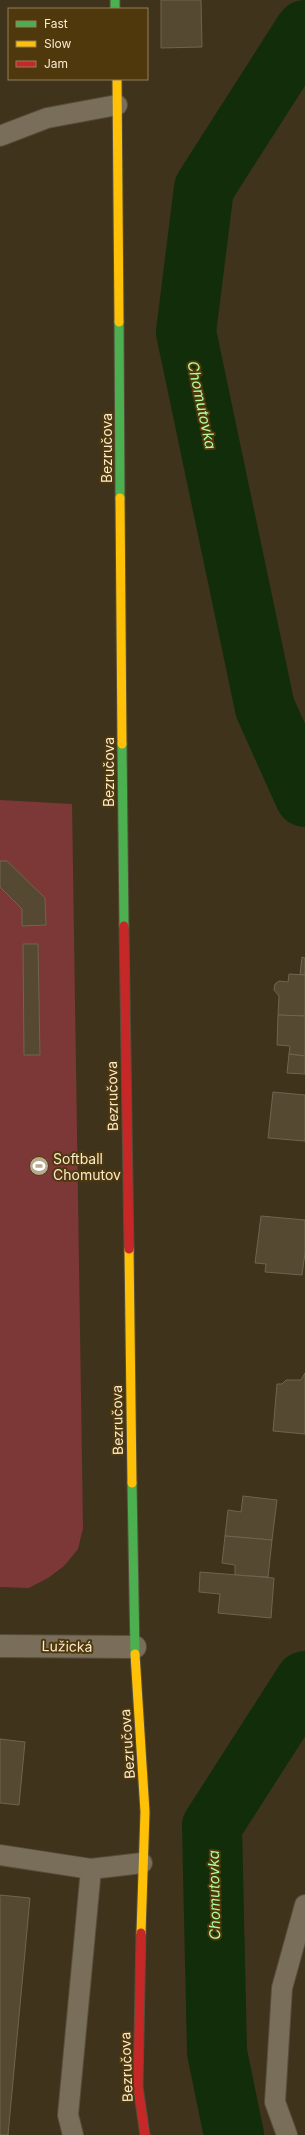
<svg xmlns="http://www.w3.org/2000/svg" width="305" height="2135" viewBox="0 0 305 2135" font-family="Inter,sans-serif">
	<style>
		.green { fill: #7c3837 }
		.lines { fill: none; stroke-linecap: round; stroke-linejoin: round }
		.river { stroke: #122d0a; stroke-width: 60 }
		.building { fill: #564931; stroke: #70644f }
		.lane-casing { stroke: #574d3b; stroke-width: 22 }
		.street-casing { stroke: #574d3b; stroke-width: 24 }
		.fast-casing { stroke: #574d3b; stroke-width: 11 }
		.slow-casing { stroke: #574d3b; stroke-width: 11 }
		.jam-casing { stroke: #574d3b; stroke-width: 11 }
		.lane { stroke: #786e5a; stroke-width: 20 }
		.street { stroke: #786e5a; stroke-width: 22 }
		.fast { stroke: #4caf50; stroke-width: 9 }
		.slow { stroke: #ffc107; stroke-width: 9 }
		.jam { stroke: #c62828; stroke-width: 9 }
		.labels { text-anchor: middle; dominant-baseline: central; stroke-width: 4; stroke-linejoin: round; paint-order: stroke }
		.street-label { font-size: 14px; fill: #faeace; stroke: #4e380c }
		.poi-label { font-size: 14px; fill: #faeace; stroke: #4e380c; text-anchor: start }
		.water-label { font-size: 15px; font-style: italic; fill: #adfd9e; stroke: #4e380c }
	</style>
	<rect width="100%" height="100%" fill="#3f331b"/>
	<polygon class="green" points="0,800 72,804 83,1528 78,1549 64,1566 48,1578 29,1588 0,1587"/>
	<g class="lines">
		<g class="river">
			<polyline points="305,30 204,188 186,332 265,708 305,797"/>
			<polyline points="234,2135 217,2052 212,1826 305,1681"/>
		</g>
	</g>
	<g class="building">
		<polygon points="161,0 201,0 202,47 161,48"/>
		<polygon points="0,861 7,861 45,898 46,925 22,926 22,909 0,887"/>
		<polygon points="23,944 38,944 40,1055 24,1055"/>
		<polygon points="302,957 305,958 305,975 300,975"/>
		<polygon points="289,974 305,975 305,1016 278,1015 279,996 274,990 275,984 279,981 288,982"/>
		<polygon points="278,1015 305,1016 305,1056 289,1054 290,1046 277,1045"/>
		<polygon points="289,1054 305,1056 305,1074 287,1073"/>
		<polygon points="273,1092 305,1095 305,1141 268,1138"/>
		<polygon points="261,1216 305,1220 305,1253 302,1275 265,1272 266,1264 255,1263"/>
		<polygon points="305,1373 305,1434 273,1431 277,1384 282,1384 286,1380 301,1380"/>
		<polygon points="243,1496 277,1500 272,1540 225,1536 228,1510 241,1512"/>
		<polygon points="225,1536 272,1540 268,1577 235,1575 235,1565 222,1563"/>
		<polygon points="200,1572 274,1578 271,1618 218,1613 220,1594 199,1592"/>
		<polygon points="0,1739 25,1742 19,1805 0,1803"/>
		<polygon points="0,1895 30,1898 8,2135 0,2135"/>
	</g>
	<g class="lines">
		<defs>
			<g id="lane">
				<polyline points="0,136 47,118 117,105"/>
				<polyline points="0,1855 91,1869"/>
				<polyline points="73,2135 68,2115 91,1869 142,1863"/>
				<polyline points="287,2135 275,2102 282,1988 305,1905"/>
			</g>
			<polyline id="street" points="0,1646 135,1647"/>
			<g id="fast">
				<polyline points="115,0 115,9"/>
				<polyline points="119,322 120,498"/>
				<polyline points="122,744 124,926"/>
				<polyline points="132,1483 135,1654"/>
			</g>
			<g id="slow">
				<polyline points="117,79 119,322"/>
				<polyline points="120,498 122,744"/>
				<polyline points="129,1249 132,1483"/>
				<polyline points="135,1654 145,1812 141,1933"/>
			</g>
			<g id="jam">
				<polyline points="124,926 129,1249"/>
				<polyline points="141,1933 138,2087 145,2135"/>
			</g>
		</defs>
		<use href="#lane" class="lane-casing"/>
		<use href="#street" class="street-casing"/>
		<use href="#fast" class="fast-casing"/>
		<use href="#slow" class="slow-casing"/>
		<use href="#jam" class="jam-casing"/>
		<use href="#lane" class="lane"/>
		<use href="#street" class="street"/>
		<use href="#fast" class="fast"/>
		<use href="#slow" class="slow"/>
		<use href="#jam" class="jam"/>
	</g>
	<defs>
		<symbol id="stadium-disc" viewBox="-11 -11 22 22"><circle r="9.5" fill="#b9aa8f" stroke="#4e380c"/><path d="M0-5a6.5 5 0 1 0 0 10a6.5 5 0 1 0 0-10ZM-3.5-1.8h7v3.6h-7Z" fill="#fff"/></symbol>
	</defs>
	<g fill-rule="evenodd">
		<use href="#stadium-disc" x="28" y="1155" width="22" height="22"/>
	</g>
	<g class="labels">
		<g class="street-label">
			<text transform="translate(106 448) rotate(-90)">Bezručova</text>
			<text transform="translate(108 772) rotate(-90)">Bezručova</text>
			<text transform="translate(112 1096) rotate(-91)">Bezručova</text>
			<text transform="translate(117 1420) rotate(-91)">Bezručova</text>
			<text transform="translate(67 1646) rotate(1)">Lužická</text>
			<text transform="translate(127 1744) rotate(-94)">Bezručova</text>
			<text transform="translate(126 2067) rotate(-92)">Bezručova</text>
		</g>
		<g class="poi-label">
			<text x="53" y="1158">Softball<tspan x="53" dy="16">Chomutov</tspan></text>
		</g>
		<g class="water-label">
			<text transform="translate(202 405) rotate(78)">Chomutovka</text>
			<text transform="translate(214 1895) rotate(-91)">Chomutovka</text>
		</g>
	</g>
	<rect x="8" y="8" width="140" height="72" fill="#4e380c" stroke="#937f5a"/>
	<rect x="16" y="21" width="20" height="6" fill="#4caf50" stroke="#937f5a"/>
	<text x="44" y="28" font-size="12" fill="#faeace">Fast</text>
	<rect x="16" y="41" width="20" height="6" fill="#ffc107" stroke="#937f5a"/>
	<text x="44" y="48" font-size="12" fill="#faeace">Slow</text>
	<rect x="16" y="61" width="20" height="6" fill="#c62828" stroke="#937f5a"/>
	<text x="44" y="68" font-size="12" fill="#faeace">Jam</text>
</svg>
